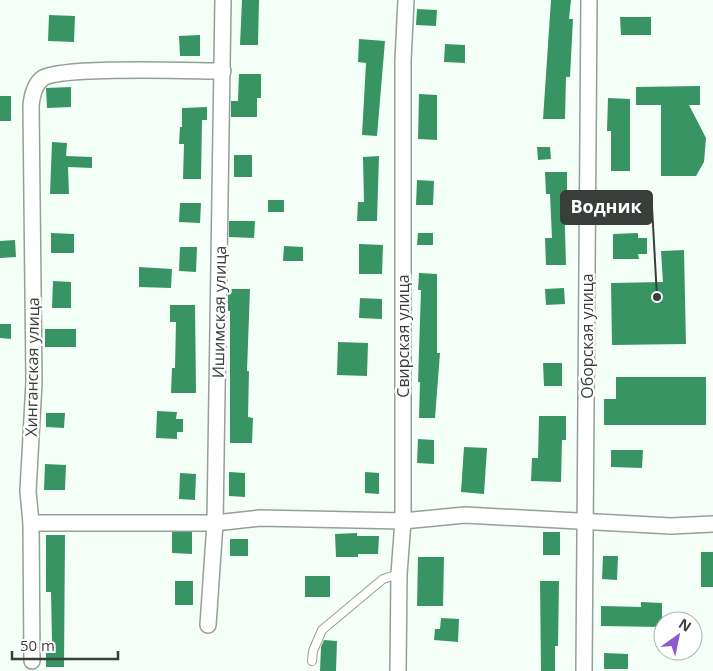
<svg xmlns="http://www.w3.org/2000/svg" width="713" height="671" viewBox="0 0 713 671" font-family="'Open Sans',sans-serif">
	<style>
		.building { fill: #399464 }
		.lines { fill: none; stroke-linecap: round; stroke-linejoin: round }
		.lane-casing { stroke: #95a098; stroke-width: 10 }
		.street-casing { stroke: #95a098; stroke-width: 18 }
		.lane { stroke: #fff; stroke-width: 8 }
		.street { stroke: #fff; stroke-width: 15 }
		.labels { text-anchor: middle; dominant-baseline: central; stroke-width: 5; stroke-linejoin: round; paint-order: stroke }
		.street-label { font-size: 16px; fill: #393e3b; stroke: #fff }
		.leader { fill: none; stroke: #393e3b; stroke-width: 2 }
		.callout-dot { fill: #393e3b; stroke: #fff; stroke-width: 2 }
		.callout { fill: #393e3b; stroke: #393e3b; stroke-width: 2 }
		.callout-label { font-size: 18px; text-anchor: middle; font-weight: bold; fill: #fff }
	</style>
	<rect width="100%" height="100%" fill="#f3fff7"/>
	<g class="building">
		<polygon points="242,0 259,0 258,45 240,45"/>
		<polygon points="551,0 571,0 569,19 573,19 570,77 566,77 565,119 543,119"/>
		<polygon points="417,9 437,10 436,26 416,25"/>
		<polygon points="49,15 75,16 74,42 48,41"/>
		<polygon points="620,17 651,17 651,35 621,35"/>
		<polygon points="200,35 200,56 180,56 179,36"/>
		<polygon points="359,39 385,41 377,136 362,135 366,63 358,62"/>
		<polygon points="445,44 465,45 465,63 444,62"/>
		<polygon points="239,74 261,74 261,98 257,98 257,117 231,117 231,101 238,101"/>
		<polygon points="700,86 700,105 689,105 706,138 704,162 696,176 661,176 661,105 636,105 636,87"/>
		<polygon points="71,87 71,107 47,108 46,88"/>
		<polygon points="419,94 437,95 437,140 418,139"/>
		<rect x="0" y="96" width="11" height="25"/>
		<polygon points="608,98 630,99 630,171 611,171 611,131 607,131"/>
		<polygon points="207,107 207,120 202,120 201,179 183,179 184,144 179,144 180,127 182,127 182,108"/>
		<polygon points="52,142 67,143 66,156 92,157 92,168 68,167 69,194 50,194"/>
		<polygon points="537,147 550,147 551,159 538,160"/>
		<rect x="234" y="155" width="18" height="22"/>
		<polygon points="379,156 377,221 357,221 358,202 364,202 363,157"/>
		<polygon points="545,172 567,172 567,194 564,194 566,265 546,265 545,238 552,238 550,194 546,194"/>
		<polygon points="417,180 434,181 433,205 416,205"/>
		<rect x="268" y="200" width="16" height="12"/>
		<polygon points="180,203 201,203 200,223 179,222"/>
		<polygon points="229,221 255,221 254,238 229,237"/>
		<polygon points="51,233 74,234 74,253 51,253"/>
		<polygon points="418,233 433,233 433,245 417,245"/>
		<polygon points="638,233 638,238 647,238 647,254 638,254 639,259 613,259 613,234"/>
		<polygon points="15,240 16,257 0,258 0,241"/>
		<polygon points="359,244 383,245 382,274 359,274"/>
		<polygon points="284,246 303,247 303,261 283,261"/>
		<polygon points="180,247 197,247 196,272 179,271"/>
		<polygon points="684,250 686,344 612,345 611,283 663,282 661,251"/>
		<polygon points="139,267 172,269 171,288 139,287"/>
		<polygon points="419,273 437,274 437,353 440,353 435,418 419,418 420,382 418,382 421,290 418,290"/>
		<polygon points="53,281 71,282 71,308 52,308"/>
		<polygon points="564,288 565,304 546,305 545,289"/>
		<polygon points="228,289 250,289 247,371 249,371 248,417 253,418 252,443 230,443 230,311 228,311"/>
		<polygon points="360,298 382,299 382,319 359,318"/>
		<polygon points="170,305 195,305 196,393 171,393 172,368 175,368 176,322 170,322"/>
		<polygon points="0,324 11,324 11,339 0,338"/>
		<rect x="45" y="329" width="31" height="18"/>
		<polygon points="338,342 368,343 367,376 337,375"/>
		<polygon points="543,363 562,363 562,386 544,386"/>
		<polygon points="616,377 706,377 706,425 604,425 604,399 616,399"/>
		<polygon points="157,411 177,412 176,419 183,419 183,432 177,432 177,439 156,438"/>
		<polygon points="46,413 65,413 64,428 46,427"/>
		<polygon points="539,416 566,416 566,440 562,440 561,482 531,481 532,458 538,458"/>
		<polygon points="418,439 434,440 434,464 417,463"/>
		<polygon points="464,447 487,448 484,494 461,492"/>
		<polygon points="611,450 643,450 642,468 611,467"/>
		<polygon points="45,464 66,465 65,490 44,490"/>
		<polygon points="229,472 245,473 245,497 229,496"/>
		<polygon points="365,472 379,473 379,494 365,493"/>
		<polygon points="180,473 196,474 195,500 179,499"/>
		<polygon points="172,532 192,532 192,554 172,553"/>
		<rect x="543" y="532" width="17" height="23"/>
		<polygon points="357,533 357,536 379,536 378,554 358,554 358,557 336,557 335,534"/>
		<polygon points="46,535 65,535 64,667 46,667 46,641 52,641 51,592 46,592"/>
		<rect x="230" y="539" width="18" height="17"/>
		<rect x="701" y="552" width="12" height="35"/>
		<polygon points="603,556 618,556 617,580 602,579"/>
		<polygon points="418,557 444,557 443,606 417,606"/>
		<rect x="305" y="576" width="25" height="21"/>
		<rect x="175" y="581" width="18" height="24"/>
		<polygon points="540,581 559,581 558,646 555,646 555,671 541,671"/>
		<polygon points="641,602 662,603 662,627 601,626 601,606 641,607"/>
		<polygon points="441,618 459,619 458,642 434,640 435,629 440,629"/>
		<polygon points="324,640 337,641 336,671 320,671 321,647"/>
		<polygon points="604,653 628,654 628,669 604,669"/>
	</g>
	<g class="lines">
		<defs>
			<polyline id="lane" points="312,661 313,651 322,630 383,579 399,574"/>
			<g id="street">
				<polyline points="31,523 215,523 260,518 403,521 465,515 671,526 713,524"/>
				<polyline points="208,625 215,523 223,0"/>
				<path d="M32,661L31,523L28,491L34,382L31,105C32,96 34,84 43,78C64,66 191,71 223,71"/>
				<polyline points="398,671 399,574 403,521 403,60 406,0"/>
				<polyline points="584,671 589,0"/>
			</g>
		</defs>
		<use href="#lane" class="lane-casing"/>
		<use href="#street" class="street-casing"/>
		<use href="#lane" class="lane"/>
		<use href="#street" class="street"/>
	</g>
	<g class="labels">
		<g class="street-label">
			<text transform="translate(219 312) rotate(-89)">Ишимская улица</text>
			<text transform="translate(403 336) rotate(-90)">Свирская улица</text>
			<text transform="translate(587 336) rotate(-90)">Оборская улица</text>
			<text transform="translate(32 367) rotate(-89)">Хинганская улица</text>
		</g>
	</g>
	<path class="leader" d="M657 297L652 207"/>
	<circle class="callout-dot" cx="657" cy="297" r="5"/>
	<rect class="callout" x="561" y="191" width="91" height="33" rx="5"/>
	<g class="callout-label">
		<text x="606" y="213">Водник</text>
	</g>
	<g transform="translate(678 636) rotate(33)"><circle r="24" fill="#ffffff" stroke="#b0b2b1"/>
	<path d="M0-4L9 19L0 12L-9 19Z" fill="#8a59d1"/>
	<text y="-8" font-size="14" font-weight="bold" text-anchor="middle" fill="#393e3b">N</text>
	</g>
	<path d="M12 651v8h106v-8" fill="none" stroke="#393e3b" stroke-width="2.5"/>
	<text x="20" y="651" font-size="15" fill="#393e3b" stroke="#ffffff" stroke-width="4" paint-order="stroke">50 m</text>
</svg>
